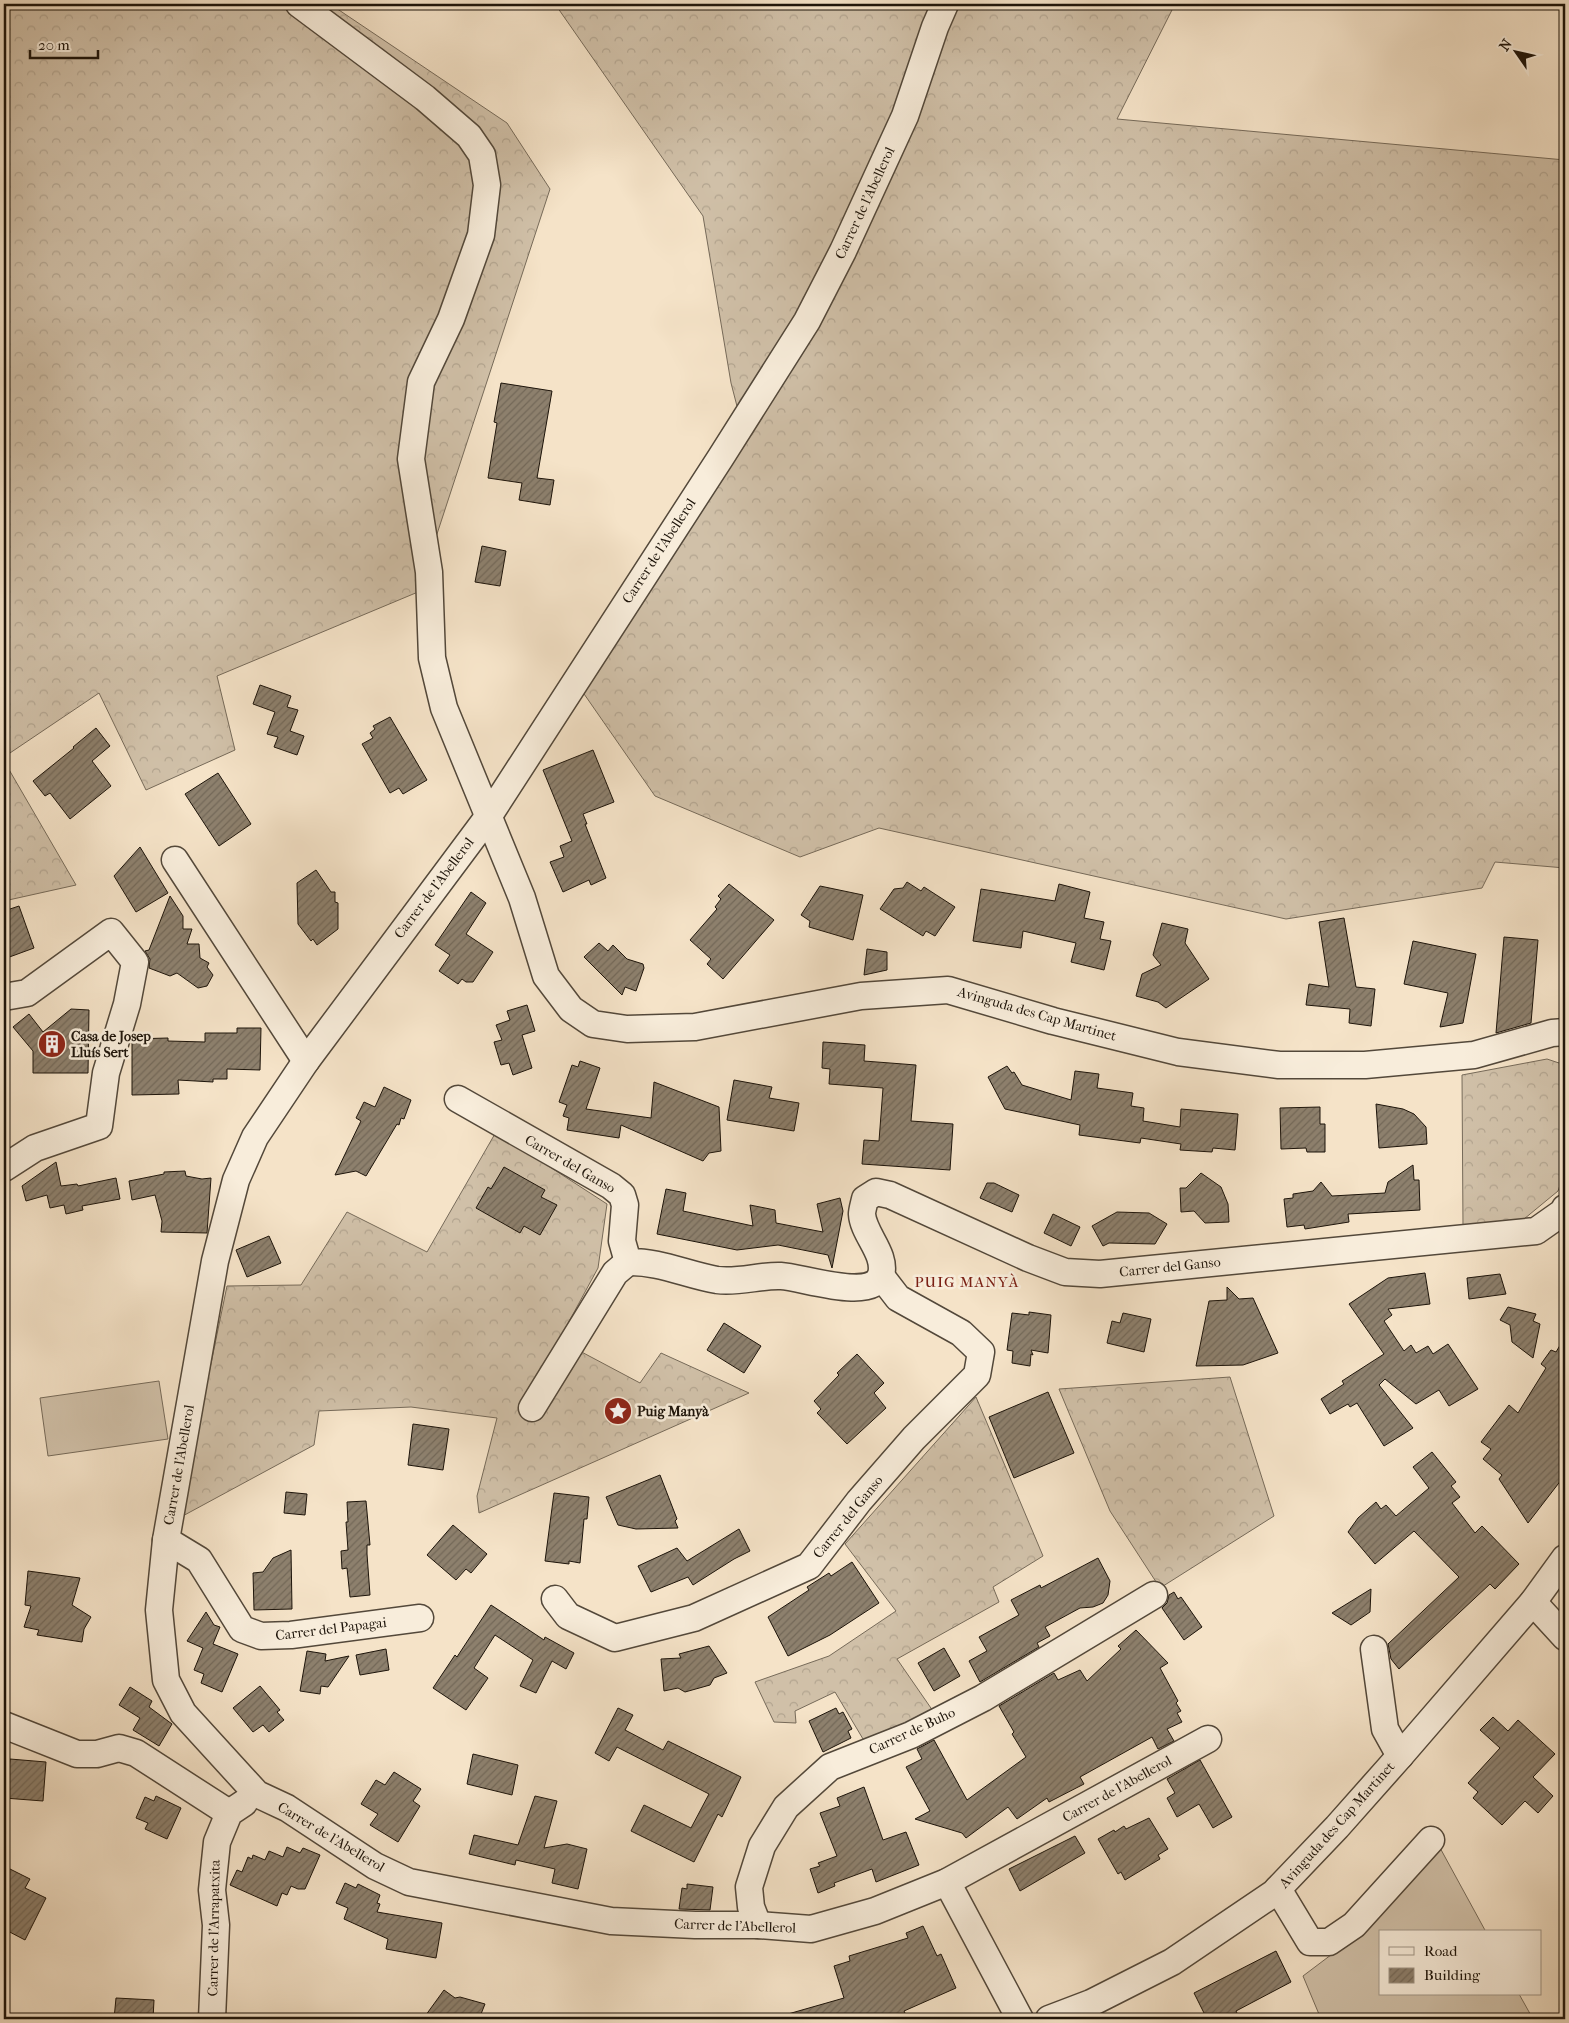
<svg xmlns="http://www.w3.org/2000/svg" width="1569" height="2023" viewBox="0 0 1569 2023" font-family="'IM FELL French Canon',serif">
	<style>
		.grass { fill: #d0c0a8; stroke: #766a59 }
		.forest { fill: url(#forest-crowns); stroke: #766a59 }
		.building { fill: url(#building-hatch); stroke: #1d140a }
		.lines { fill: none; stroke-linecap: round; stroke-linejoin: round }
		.minor-casing { stroke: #53483a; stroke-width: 29 }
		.minor { stroke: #f8eddb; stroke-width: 26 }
		.labels { text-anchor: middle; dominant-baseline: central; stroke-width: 5; stroke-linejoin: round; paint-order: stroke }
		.street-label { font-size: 14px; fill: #1d140a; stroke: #f8eddb }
		.poi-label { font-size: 14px; font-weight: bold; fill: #1d140a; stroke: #f8eddb; text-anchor: start }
		.neighbourhood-label { font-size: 15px; letter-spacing: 1px; fill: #7a1f14; stroke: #f8eddb }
	</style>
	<defs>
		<pattern id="forest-crowns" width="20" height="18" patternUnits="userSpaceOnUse" patternTransform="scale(1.25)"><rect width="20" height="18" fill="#d0c0a8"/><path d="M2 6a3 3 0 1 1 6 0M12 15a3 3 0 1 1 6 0" fill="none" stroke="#b2a48f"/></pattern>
		<pattern id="building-hatch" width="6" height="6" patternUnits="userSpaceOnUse" patternTransform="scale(1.25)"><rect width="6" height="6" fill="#8d806d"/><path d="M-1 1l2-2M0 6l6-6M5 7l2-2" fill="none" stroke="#736858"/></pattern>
	</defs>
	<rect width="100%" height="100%" fill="#f5e3c8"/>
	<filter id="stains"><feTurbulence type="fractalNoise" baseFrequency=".004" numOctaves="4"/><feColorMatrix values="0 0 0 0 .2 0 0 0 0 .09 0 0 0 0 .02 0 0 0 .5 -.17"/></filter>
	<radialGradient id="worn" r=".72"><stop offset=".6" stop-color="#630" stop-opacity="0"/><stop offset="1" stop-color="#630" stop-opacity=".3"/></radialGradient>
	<g class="grass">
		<polygon points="159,1381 168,1439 48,1456 40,1398"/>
		<polygon points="1439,1846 1486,1932 1380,1932 1380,1994 1519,1994 1533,2019 1321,2019 1303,1976 1360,1933"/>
	</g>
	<g class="forest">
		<polygon points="4,4 330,4 507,123 550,189 418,592 217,676 235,750 146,790 99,693 4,757"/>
		<polygon points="555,4 1175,4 1117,119 1565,160 1565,868 1495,862 1482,888 1286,919 879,828 800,857 655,796 582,691 746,441 731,383 703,216"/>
		<polygon points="4,761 76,885 4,901"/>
		<polygon points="1547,1059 1565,1065 1565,1170 1558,1191 1524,1219 1463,1228 1462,1075"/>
		<polygon points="496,1132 607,1204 598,1268 559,1340 640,1383 661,1353 749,1393 479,1513 477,1496 497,1418 411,1407 319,1411 314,1445 179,1518 227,1286 301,1285 347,1212 427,1252"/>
		<polygon points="1230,1377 1274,1516 1160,1588 1110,1511 1059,1389"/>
		<polygon points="976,1397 1043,1556 993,1587 999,1602 897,1659 933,1711 866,1744 835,1692 795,1711 796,1723 774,1722 755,1682 829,1656 896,1611 845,1544"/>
	</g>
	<g class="building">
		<polygon points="501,383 552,391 537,478 554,480 550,505 519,500 522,483 488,478 497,423 494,422"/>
		<polygon points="482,546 506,551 500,586 475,582"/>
		<polygon points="260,685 291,696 287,707 298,710 290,731 304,736 297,755 274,747 278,737 267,734 275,712 253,704"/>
		<polygon points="390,717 427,780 403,794 399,788 390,793 362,744 373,738 370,733 375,729 373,726"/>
		<polygon points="96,728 110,746 92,761 111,786 70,819 50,793 45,796 33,781 74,748 73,747"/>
		<polygon points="593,750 614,802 583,814 587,824 585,824 606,878 591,885 589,880 563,892 550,862 564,857 560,846 572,841 543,770"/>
		<polygon points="218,773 251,824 219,846 185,794"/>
		<polygon points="140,847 168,893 136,912 114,876"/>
		<polygon points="316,870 331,892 335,892 335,902 338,903 338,929 317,945 313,939 311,941 298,924 297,883"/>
		<polygon points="907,882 921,891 924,887 955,907 935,936 926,931 923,936 880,909 894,889 903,888"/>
		<polygon points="729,884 774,920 723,979 707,964 711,959 690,940 717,909 715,907 721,899 718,896"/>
		<polygon points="1059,884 1090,892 1084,918 1104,922 1100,939 1111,941 1104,970 1071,962 1076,943 1023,931 1021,948 973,941 981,889 1055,901"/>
		<polygon points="820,886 863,895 853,940 809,927 810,921 801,915"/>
		<polygon points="471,892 486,903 466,934 493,952 473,982 466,982 462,979 458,984 439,971 450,955 435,945"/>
		<polygon points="170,896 183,916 183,929 192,929 187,944 199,944 200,958 209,963 207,967 213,975 207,986 198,988 177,973 170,976 149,968 150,959 145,951 149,950"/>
		<polygon points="19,906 34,948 4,959 4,911"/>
		<polygon points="1344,918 1356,987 1375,989 1371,1026 1349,1023 1350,1009 1306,1005 1309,984 1329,987 1319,922"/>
		<polygon points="1162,923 1188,929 1185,943 1209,979 1166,1008 1158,1002 1136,996 1142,974 1161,965 1153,955"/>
		<polygon points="1504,937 1538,940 1531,1023 1496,1033"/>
		<polygon points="1413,941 1476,954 1463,1023 1440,1027 1448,993 1404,984"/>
		<polygon points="599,943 608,951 613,945 627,959 643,964 644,968 636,991 625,987 622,995 584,957"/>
		<polygon points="867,949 887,952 887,970 864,975"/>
		<polygon points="527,1005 535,1031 522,1035 532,1068 513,1075 509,1063 501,1065 494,1042 502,1040 496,1025 510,1020 507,1011"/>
		<polygon points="71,1009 89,1010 88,1073 33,1073 33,1051 13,1027 29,1014 43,1032"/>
		<polygon points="237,1028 261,1028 260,1070 227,1069 227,1079 213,1079 213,1082 178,1080 179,1094 132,1095 132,1039 168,1038 168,1041 205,1042 205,1033 237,1033"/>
		<polygon points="823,1042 865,1045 864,1061 916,1065 911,1121 953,1124 950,1170 862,1164 864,1140 879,1141 883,1088 829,1084 830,1069 822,1068"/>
		<polygon points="580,1061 600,1068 586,1109 651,1118 654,1082 719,1107 721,1151 709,1153 703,1161 621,1125 619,1138 567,1130 569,1118 563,1116 567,1105 559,1102 572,1065 578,1067"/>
		<polygon points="1007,1066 1012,1073 1014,1072 1022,1085 1071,1100 1075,1071 1099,1074 1097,1088 1133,1093 1131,1106 1144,1108 1143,1121 1180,1127 1181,1109 1238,1114 1235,1150 1213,1148 1212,1152 1180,1150 1181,1144 1141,1138 1140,1143 1079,1135 1080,1125 1005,1109 988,1077"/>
		<polygon points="734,1080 772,1087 769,1098 799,1103 794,1131 727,1120"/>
		<polygon points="384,1087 411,1100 404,1119 401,1118 399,1125 397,1124 366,1176 356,1171 335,1175 361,1121 356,1118 364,1102 375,1107"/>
		<polygon points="1376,1104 1403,1109 1414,1114 1426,1127 1427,1144 1379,1148"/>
		<polygon points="1320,1107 1320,1124 1325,1124 1325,1152 1307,1152 1306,1148 1281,1149 1280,1108"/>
		<polygon points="56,1162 61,1186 77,1184 78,1186 116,1178 120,1199 82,1206 83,1210 66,1214 64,1205 50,1208 47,1195 26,1201 22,1186"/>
		<polygon points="1413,1165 1414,1180 1419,1180 1420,1210 1348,1214 1349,1222 1305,1229 1304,1225 1287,1227 1284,1199 1293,1198 1293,1194 1313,1191 1321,1182 1332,1196 1385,1193 1388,1182"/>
		<polygon points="504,1167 545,1190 541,1197 557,1205 540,1235 524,1226 520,1233 476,1208 488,1187 491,1189"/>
		<polygon points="185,1171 186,1176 202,1179 211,1178 207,1233 161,1232 162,1221 155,1195 132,1200 129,1181 164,1174 164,1172"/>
		<polygon points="1201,1173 1221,1187 1228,1204 1229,1222 1205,1223 1194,1211 1181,1212 1180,1188 1186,1188"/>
		<polygon points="987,1183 994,1183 1019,1195 1012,1212 980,1198"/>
		<polygon points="666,1189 686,1193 683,1211 753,1226 750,1205 775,1210 776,1223 823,1232 817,1204 840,1198 843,1211 832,1268 828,1255 778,1245 737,1250 657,1234"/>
		<polygon points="1117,1212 1149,1213 1167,1224 1155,1244 1109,1243 1103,1246 1092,1226"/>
		<polygon points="1053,1214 1080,1227 1071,1246 1044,1233"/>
		<polygon points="269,1236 281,1263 247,1277 236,1250"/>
		<polygon points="1425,1273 1430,1304 1388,1309 1392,1315 1384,1321 1404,1351 1411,1345 1416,1353 1428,1346 1433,1354 1448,1344 1478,1389 1449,1406 1439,1390 1416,1404 1385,1379 1379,1385 1413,1428 1384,1446 1357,1403 1350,1407 1348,1404 1330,1414 1321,1399 1344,1384 1342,1381 1384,1354 1349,1304 1388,1278"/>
		<polygon points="1500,1274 1506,1294 1469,1299 1467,1278"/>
		<polygon points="1227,1287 1239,1299 1253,1298 1278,1353 1243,1365 1196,1366 1209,1301 1227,1300"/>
		<polygon points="1508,1307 1536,1314 1533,1321 1540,1324 1533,1358 1512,1342 1510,1325 1500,1320"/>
		<polygon points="1029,1312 1051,1315 1048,1353 1031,1350 1033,1355 1031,1354 1030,1366 1012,1363 1013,1351 1007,1350 1012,1313 1029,1315"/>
		<polygon points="1123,1313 1151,1319 1144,1352 1107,1343 1112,1321 1120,1323"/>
		<polygon points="724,1323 761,1346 744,1373 707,1350"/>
		<polygon points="1565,1337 1565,1475 1528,1523 1499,1479 1502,1475 1483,1459 1491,1449 1481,1442 1509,1405 1518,1413 1546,1368 1541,1364 1551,1350 1556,1352"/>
		<polygon points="857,1354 884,1383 874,1393 886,1408 847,1444 817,1413 821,1409 814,1401 839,1375 837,1373"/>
		<polygon points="1048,1392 1074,1453 1014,1478 989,1417"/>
		<polygon points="413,1424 449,1429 443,1470 408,1465"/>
		<polygon points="1432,1452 1456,1482 1451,1486 1460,1497 1452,1503 1475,1533 1482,1526 1519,1564 1495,1589 1490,1584 1399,1669 1391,1659 1388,1644 1459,1577 1414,1531 1375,1564 1348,1532 1358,1518 1376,1502 1381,1509 1386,1505 1396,1516 1429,1488 1413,1467"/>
		<polygon points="660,1475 677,1519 675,1521 678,1528 636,1529 618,1525 606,1497"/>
		<polygon points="286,1492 307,1494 305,1515 284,1513"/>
		<polygon points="554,1493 589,1497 587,1519 584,1519 580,1563 569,1561 569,1564 545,1561"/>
		<polygon points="366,1501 370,1545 367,1545 367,1554 370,1595 350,1597 347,1568 342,1569 341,1551 348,1550 346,1522 348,1522 347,1502"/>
		<polygon points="453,1525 487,1554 471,1573 466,1569 456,1580 427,1555"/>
		<polygon points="739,1529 750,1551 734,1559 693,1585 688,1577 651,1592 638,1566 677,1548 687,1561"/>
		<polygon points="291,1550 292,1609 254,1610 253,1573 263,1572 273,1558"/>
		<polygon points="1098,1558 1110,1581 1108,1595 1103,1603 1093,1607 1080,1608 1045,1627 1050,1636 1037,1643 1039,1647 980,1682 969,1661 987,1651 979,1637 1019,1615 1011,1600 1040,1585 1041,1588"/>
		<polygon points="852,1562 879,1603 830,1635 788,1656 768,1617 809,1590 807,1587 829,1573 831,1576"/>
		<polygon points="28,1571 80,1578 72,1605 91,1617 84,1629 82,1642 37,1635 39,1630 24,1627 31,1606 25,1605"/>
		<polygon points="1371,1589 1370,1612 1351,1625 1332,1613"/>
		<polygon points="1174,1592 1178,1599 1181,1597 1202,1627 1184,1640 1162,1608 1167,1603 1169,1595"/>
		<polygon points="491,1605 544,1640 545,1637 574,1653 566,1669 552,1661 536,1693 520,1686 533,1660 495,1635 474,1668 488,1678 466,1710 433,1688 455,1655 457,1657"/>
		<polygon points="206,1612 214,1625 220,1627 213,1644 238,1654 222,1692 201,1683 204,1674 194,1670 203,1648 187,1641"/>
		<polygon points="1136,1630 1168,1663 1160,1668 1178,1701 1176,1703 1181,1711 1177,1713 1182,1722 1167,1729 1174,1741 1158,1749 1152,1737 1080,1777 1084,1784 1049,1802 1047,1798 1017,1819 1008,1807 966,1838 962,1833 915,1819 930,1811 906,1767 922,1759 917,1749 934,1740 967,1800 1026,1757 1012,1734 1014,1732 999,1706 1054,1673 1058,1680 1080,1670 1087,1681 1121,1649 1118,1646"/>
		<polygon points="709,1646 727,1673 714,1678 710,1685 685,1692 678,1688 664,1691 661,1659 681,1658 679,1654"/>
		<polygon points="944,1648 960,1676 934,1691 918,1663"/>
		<polygon points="386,1649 389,1670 360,1675 356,1655"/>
		<polygon points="307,1651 326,1654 325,1661 349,1656 328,1687 321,1686 320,1694 300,1691"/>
		<polygon points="260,1686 280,1710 277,1712 284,1720 269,1732 263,1725 253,1732 233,1708"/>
		<polygon points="130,1687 152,1701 149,1707 172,1724 159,1746 133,1730 140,1718 119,1705"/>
		<polygon points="618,1708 633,1715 625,1730 663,1750 668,1741 741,1777 722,1817 718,1814 694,1862 631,1831 644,1805 691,1828 709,1794 617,1747 609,1761 595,1753"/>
		<polygon points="836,1708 839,1714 843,1712 852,1729 848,1731 851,1738 823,1752 809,1721"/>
		<polygon points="1493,1717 1508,1731 1518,1720 1555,1754 1533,1777 1553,1796 1538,1813 1525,1801 1502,1825 1473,1798 1478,1792 1468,1783 1500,1748 1480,1730"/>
		<polygon points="473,1754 518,1765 512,1795 467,1784"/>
		<polygon points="10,1759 46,1762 43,1801 4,1798 4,1770 9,1770"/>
		<polygon points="1200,1760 1232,1817 1213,1828 1199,1804 1177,1817 1167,1798 1175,1793 1167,1779"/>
		<polygon points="394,1772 421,1789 413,1801 420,1806 398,1842 370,1825 378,1814 361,1804 376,1780 385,1785"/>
		<polygon points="864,1787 883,1840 906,1832 919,1865 876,1882 872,1869 834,1883 835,1886 818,1893 810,1869 820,1866 818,1863 837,1856 820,1813 840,1806 837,1798"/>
		<polygon points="156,1796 181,1808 167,1839 145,1829 148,1823 136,1818 145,1797 154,1801"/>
		<polygon points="535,1796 557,1801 544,1848 567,1844 587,1849 578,1889 552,1883 555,1869 516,1860 515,1865 469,1854 474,1835 518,1845"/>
		<polygon points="1149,1818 1168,1849 1158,1855 1160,1859 1125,1880 1121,1872 1118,1874 1098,1839 1114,1830 1115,1832 1124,1826 1126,1829"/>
		<polygon points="1075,1836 1085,1853 1020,1891 1009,1869"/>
		<polygon points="287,1847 300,1853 303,1848 320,1855 305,1889 298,1889 291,1886 287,1895 282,1893 277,1906 230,1885 237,1870 242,1872 248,1857 252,1859 253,1855 265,1860 269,1851 283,1857"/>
		<polygon points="4,1866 30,1879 25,1888 46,1898 25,1940 4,1929"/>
		<polygon points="345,1883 356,1888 358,1884 380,1895 377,1903 380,1904 377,1912 442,1923 436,1958 386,1949 388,1939 344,1919 348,1908 336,1903"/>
		<polygon points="687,1884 713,1887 710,1910 679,1909 682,1888 687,1889"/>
		<polygon points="923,1926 937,1956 941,1954 956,1988 904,2011 908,2019 789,2019 788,2014 844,1998 834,1966 850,1961 849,1956 908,1938 906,1933"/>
		<polygon points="1276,1951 1291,1982 1236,2011 1240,2019 1207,2019 1194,1993"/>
		<polygon points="444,1990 455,1998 460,1997 485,2004 479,2019 423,2019"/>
		<polygon points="116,1998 154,2000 153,2019 114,2019"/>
	</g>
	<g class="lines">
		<defs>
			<g id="minor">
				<polyline points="299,4 425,98 469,136 482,155 487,185 481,235 451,319 421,382 411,459 429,572 432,658 444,708 522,898 546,976 571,1009 593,1024 627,1029 695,1027 861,996 948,990 1053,1021 1178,1052 1279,1065 1365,1065 1474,1055 1552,1033 1565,1032"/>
				<polyline points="945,4 935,27 905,116 843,251 807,321 721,457 488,817 306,1061 255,1137 236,1180 215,1261 166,1540 159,1610 166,1680 183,1713 257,1794 287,1808 375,1866 409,1882 611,1921 695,1925 758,1925 811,1929 875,1911 947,1882 1208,1739"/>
				<polyline points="175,860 306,1061"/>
				<polyline points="4,997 27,993 111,932 135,962 127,1004 106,1073 99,1126 35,1148 4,1168"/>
				<path d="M458,1099L611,1186L622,1195L625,1205L622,1241L628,1262C659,1261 687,1275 717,1280C739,1283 760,1275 781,1276C802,1277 872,1302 881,1275C887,1254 863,1234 862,1214C862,1210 864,1204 865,1199L876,1192L890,1195L1028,1258L1065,1272L1100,1274L1536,1231L1563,1212L1565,1208"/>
				<polyline points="532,1408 615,1273 628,1262"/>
				<polyline points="166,1540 199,1560 242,1629 261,1636 291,1635 420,1618"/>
				<polyline points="555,1599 568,1616 615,1638 694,1618 809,1566 859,1501 914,1438 977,1375 981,1352 961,1333 898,1298 881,1276"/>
				<polyline points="1533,1602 1565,1637"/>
				<polyline points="1374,1649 1385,1729 1400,1756"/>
				<polyline points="4,1725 77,1754 97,1754 119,1748 136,1753 229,1813"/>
				<polyline points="947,1882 1020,2019"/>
				<polyline points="1278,1889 1310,1942 1329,1942 1354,1925 1431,1840"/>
				<polyline points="758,1925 751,1907 749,1887 762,1846 786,1807 830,1767 911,1735 983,1698 1154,1595"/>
				<polyline points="212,2019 216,1925 212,1890 217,1842 229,1813 244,1803"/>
				<polyline points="1049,2019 1091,2003 1172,1962 1274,1893 1337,1827 1400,1756 1533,1602 1565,1558"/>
			</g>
		</defs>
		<use href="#minor" class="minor-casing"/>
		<use href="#minor" class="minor"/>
	</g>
	<defs>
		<symbol id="building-disc" viewBox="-11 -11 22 22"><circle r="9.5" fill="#8f2418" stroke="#f8eddb"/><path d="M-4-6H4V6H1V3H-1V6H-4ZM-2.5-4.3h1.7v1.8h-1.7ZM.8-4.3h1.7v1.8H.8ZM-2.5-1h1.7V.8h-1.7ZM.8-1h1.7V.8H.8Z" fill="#fff"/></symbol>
		<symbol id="sight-disc" viewBox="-11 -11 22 22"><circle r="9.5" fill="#8f2418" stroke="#f8eddb"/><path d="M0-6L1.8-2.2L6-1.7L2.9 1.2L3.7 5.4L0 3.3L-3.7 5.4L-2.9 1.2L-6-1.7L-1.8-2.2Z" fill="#fff"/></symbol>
	</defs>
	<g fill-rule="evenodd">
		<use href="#building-disc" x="36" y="1028" width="32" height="32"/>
		<use href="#sight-disc" x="602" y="1395" width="32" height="32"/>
	</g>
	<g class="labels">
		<g class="street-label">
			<text transform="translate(865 203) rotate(-65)">Carrer de l'Abellerol</text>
			<text transform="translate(659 551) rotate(-57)">Carrer de l'Abellerol</text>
			<text transform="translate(434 888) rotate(-53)">Carrer de l'Abellerol</text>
			<text transform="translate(1037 1014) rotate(16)">Avinguda des Cap Martinet</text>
			<text transform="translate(570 1164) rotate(30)">Carrer del Ganso</text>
			<text transform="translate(1170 1267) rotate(-6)">Carrer del Ganso</text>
			<text transform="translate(179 1465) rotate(-80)">Carrer de l'Abellerol</text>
			<text transform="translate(848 1517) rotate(-51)">Carrer del Ganso</text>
			<text transform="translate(331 1629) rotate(-7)">Carrer del Papagai</text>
			<text transform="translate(912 1731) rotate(-25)">Carrer de Buho</text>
			<text transform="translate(1117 1789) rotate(-29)">Carrer de l'Abellerol</text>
			<text transform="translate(1337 1825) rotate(-48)">Avinguda des Cap Martinet</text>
			<text transform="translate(331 1837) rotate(31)">Carrer de l'Abellerol</text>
			<text transform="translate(735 1926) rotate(2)">Carrer de l'Abellerol</text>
			<text transform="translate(214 1928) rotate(-89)">Carrer de l'Arrapatxita</text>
		</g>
		<g class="poi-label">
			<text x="71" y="1036">Casa de Josep<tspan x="71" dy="16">Lluís Sert</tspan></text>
			<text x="637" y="1411">Puig Manyà</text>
		</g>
		<g class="neighbourhood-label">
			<text x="967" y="1282">PUIG MANYÀ</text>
		</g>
	</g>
	<rect width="1569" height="2023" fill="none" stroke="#f5e3c8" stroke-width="20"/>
	<rect x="5" y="5" width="1559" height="2013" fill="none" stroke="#1d140a" stroke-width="2.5"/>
	<rect x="10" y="10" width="1549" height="2003" fill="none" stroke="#1d140a"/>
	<rect x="1379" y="1930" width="162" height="65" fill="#f8eddb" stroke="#a09687"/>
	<rect x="1389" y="1947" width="25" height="8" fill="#f8eddb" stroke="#a09687"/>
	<text x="1424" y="1956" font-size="15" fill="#1d140a">Road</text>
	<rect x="1389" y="1968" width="25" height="15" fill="url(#building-hatch)" stroke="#a09687"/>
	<text x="1424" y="1980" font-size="15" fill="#1d140a">Building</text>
	<g transform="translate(1516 52) rotate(304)" stroke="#f8eddb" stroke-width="4" paint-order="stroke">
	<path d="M0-4L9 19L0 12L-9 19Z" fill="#1d140a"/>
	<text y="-8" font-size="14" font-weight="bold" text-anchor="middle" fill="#1d140a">N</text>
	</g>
	<path d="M30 50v8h68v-8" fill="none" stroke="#1d140a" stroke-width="2.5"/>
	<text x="38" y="50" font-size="15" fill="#1d140a" stroke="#f8eddb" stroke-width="4" paint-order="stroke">20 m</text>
	<rect width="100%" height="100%" filter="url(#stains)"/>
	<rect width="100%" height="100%" fill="url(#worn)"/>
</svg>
